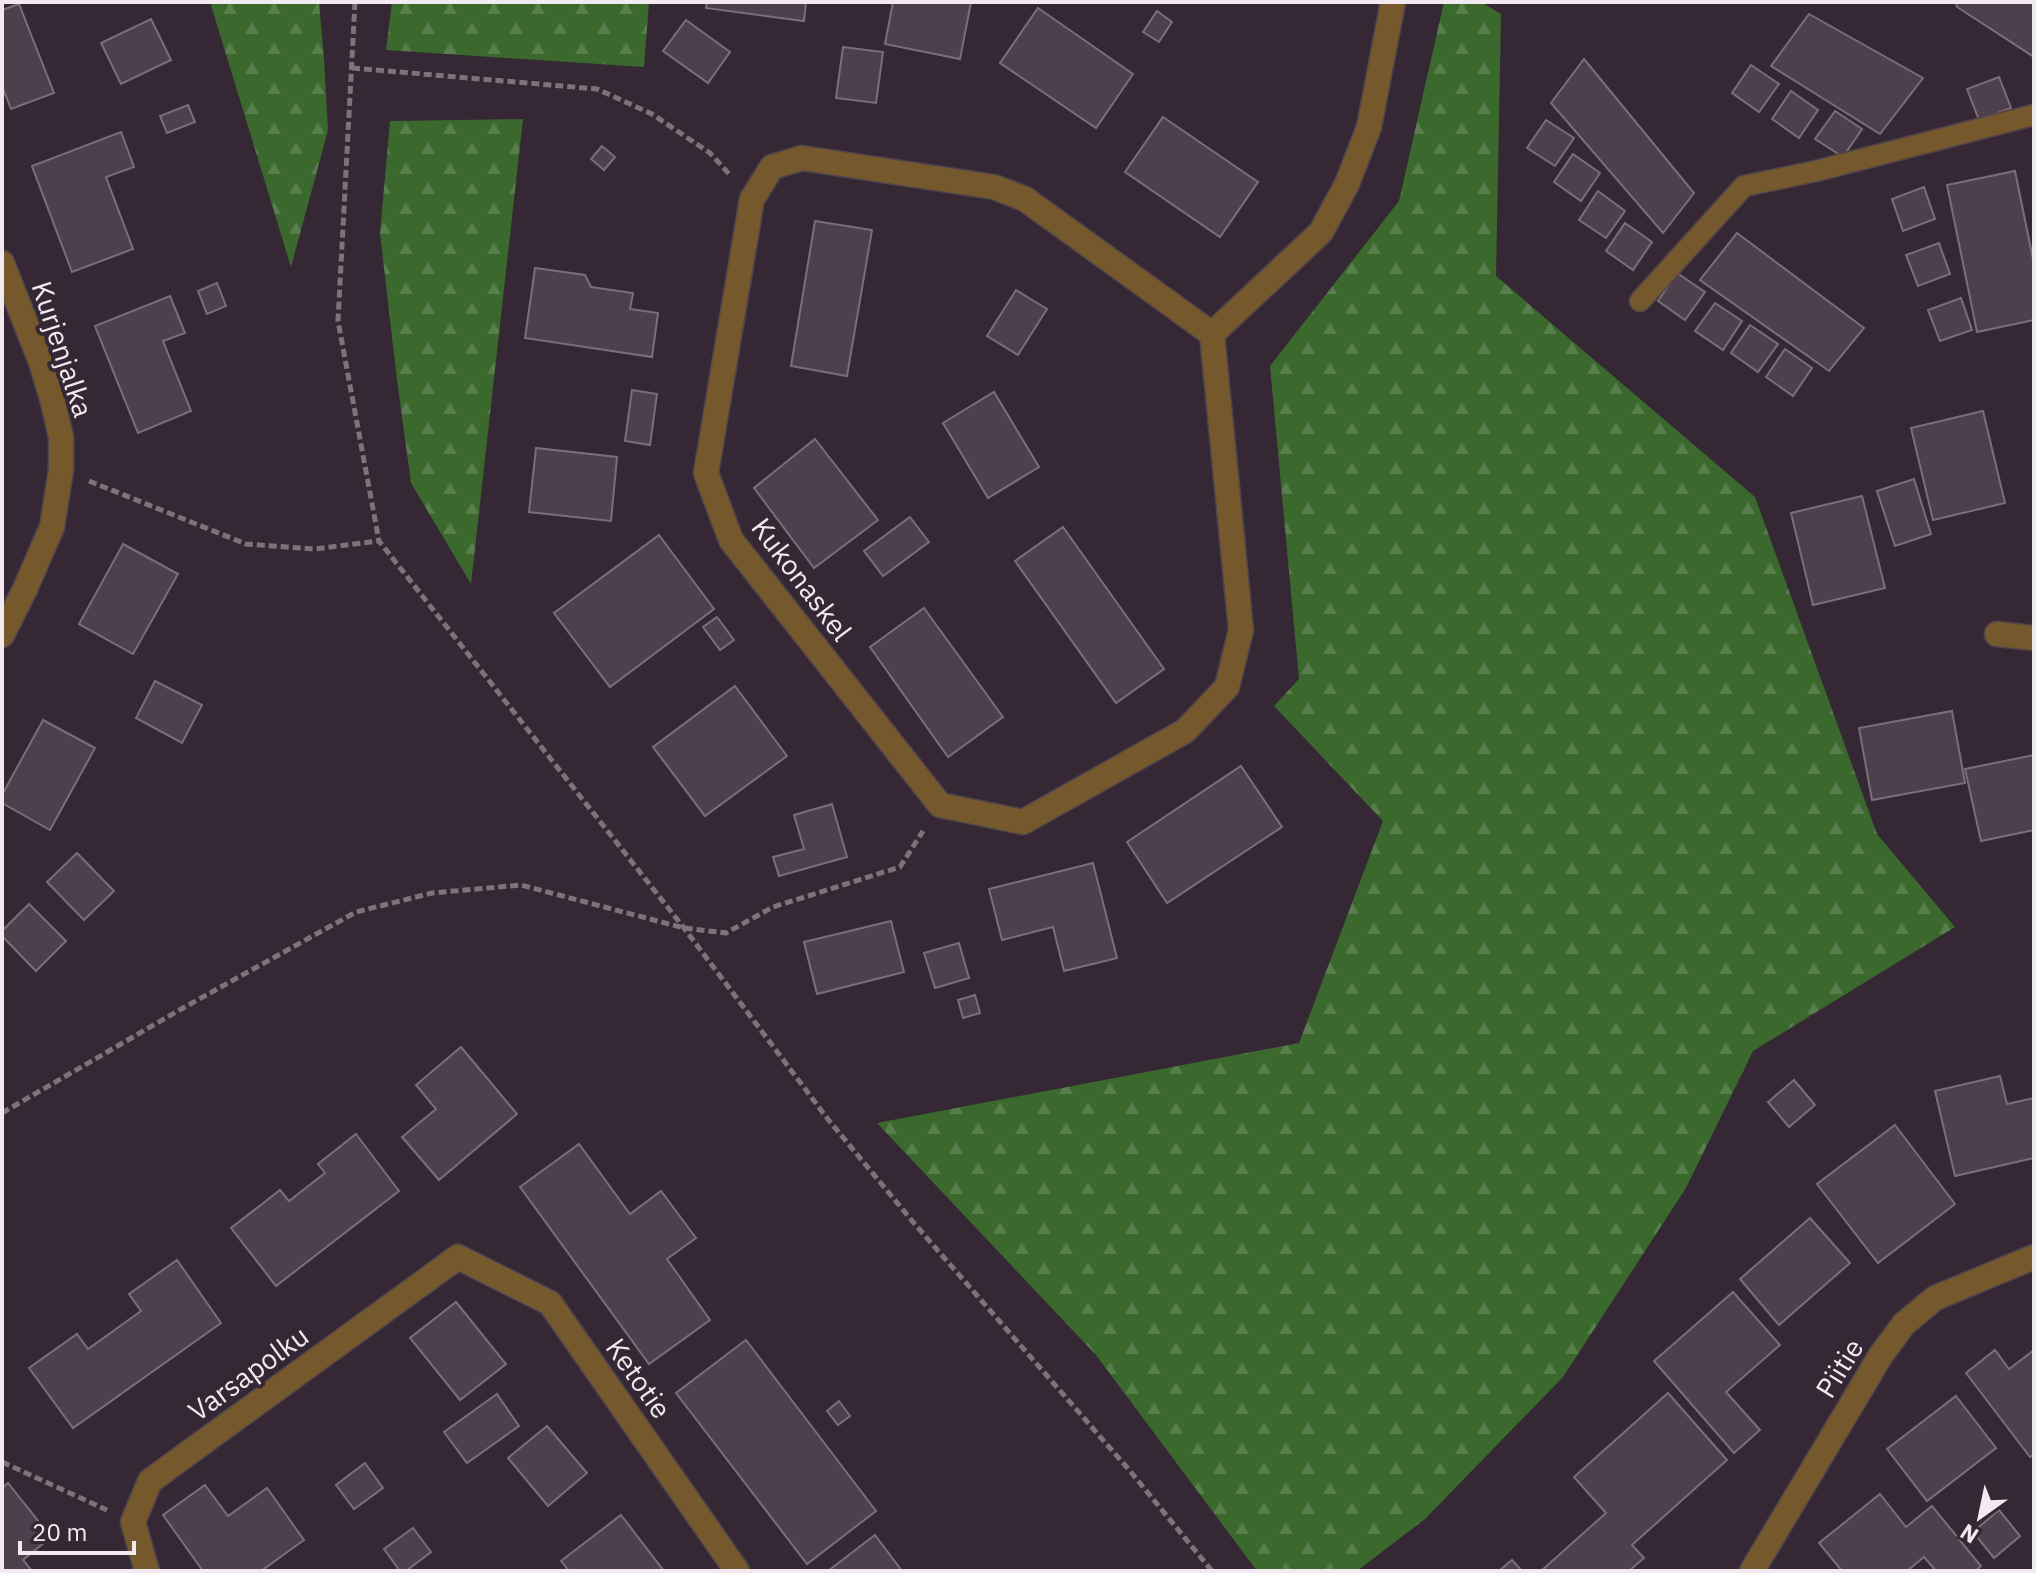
<svg xmlns="http://www.w3.org/2000/svg" width="2036" height="1573" viewBox="0 0 2036 1573" font-family="'IBM Plex Sans',sans-serif">
	<style>
		.forest { fill: url(#forest-firs) }
		.building { fill: #4e3f4c; stroke: #7c6d7b; stroke-width: 2 }
		.lines { fill: none; stroke-linecap: round; stroke-linejoin: round }
		.lane-casing { stroke: #4f434e; stroke-width: 23 }
		.street-casing { stroke: #4f434e; stroke-width: 27 }
		.path { stroke: #7e737d; stroke-width: 5; stroke-dasharray: 8 4; stroke-linecap: butt }
		.lane { stroke: #75582b; stroke-width: 20 }
		.street { stroke: #75582b; stroke-width: 24 }
		.labels { text-anchor: middle; dominant-baseline: central; stroke-width: 8; stroke-linejoin: round; paint-order: stroke }
		.street-label { font-size: 28px; fill: #f2e9f1; stroke: #352834 }
	</style>
	<defs>
		<pattern id="forest-firs" width="22" height="20" patternUnits="userSpaceOnUse" patternTransform="scale(2)"><rect width="22" height="20" fill="#3a682d"/><path d="M5 1l3.5 6h-7zM16 11l3.5 6h-7z" fill="#577e4c"/></pattern>
	</defs>
	<rect width="100%" height="100%" fill="#352834"/>
	<g class="forest">
		<polygon points="210,2 319,2 324,60 328,130 291,267"/>
		<polygon points="392,2 649,2 644,67 386,50"/>
		<polygon points="1444,2 1481,2 1501,14 1496,276 1755,497 1877,834 1955,927 1753,1051 1686,1188 1563,1377 1425,1519 1357,1571 1257,1571 1096,1355 877,1123 1299,1043 1383,821 1274,706 1299,679 1270,366 1399,201"/>
		<polygon points="523,119 471,584 411,483 397,380 380,233 390,121"/>
	</g>
	<g class="building">
		<polygon points="707,2 806,2 804,21 706,8"/>
		<polygon points="893,2 971,2 960,59 885,44"/>
		<polygon points="1956,2 2034,2 2034,57 1957,7"/>
		<polygon points="19,4 54,93 11,109 2,86 2,10"/>
		<polygon points="1038,8 1133,74 1096,128 1000,63"/>
		<polygon points="1157,11 1172,22 1159,42 1143,32"/>
		<polygon points="1809,14 1923,78 1880,134 1771,66"/>
		<polygon points="151,19 171,60 121,84 101,43"/>
		<polygon points="686,20 730,52 708,83 663,51"/>
		<polygon points="843,47 883,52 876,103 836,98"/>
		<polygon points="1584,59 1694,193 1663,233 1551,103"/>
		<polygon points="1751,65 1779,84 1759,112 1732,93"/>
		<polygon points="1999,77 2011,108 1979,120 1967,89"/>
		<polygon points="1791,91 1818,110 1799,138 1772,119"/>
		<polygon points="188,105 195,122 167,133 160,116"/>
		<polygon points="1835,111 1862,129 1843,157 1815,139"/>
		<polygon points="1163,117 1258,182 1220,237 1125,172"/>
		<polygon points="1546,120 1574,138 1555,166 1527,148"/>
		<polygon points="121,132 134,167 106,177 133,249 72,272 32,166"/>
		<polygon points="602,146 615,157 604,170 591,159"/>
		<polygon points="1573,154 1600,173 1581,201 1554,182"/>
		<polygon points="2015,171 2034,264 2034,320 1977,332 1947,185"/>
		<polygon points="1924,187 1935,219 1903,231 1892,199"/>
		<polygon points="1598,191 1625,211 1606,238 1579,220"/>
		<polygon points="815,221 872,230 847,376 791,366"/>
		<polygon points="1625,223 1652,242 1633,270 1606,251"/>
		<polygon points="1737,233 1864,328 1829,371 1700,280"/>
		<polygon points="1939,243 1950,274 1918,286 1906,255"/>
		<polygon points="535,268 585,275 591,287 633,293 630,309 658,313 652,357 525,338"/>
		<polygon points="1677,273 1705,292 1685,320 1658,301"/>
		<polygon points="217,283 226,306 207,314 198,291"/>
		<polygon points="1016,290 1047,309 1018,355 987,336"/>
		<polygon points="170,296 185,333 163,341 191,411 138,433 95,326"/>
		<polygon points="1961,298 1972,330 1940,341 1928,310"/>
		<polygon points="1715,303 1742,321 1723,350 1695,331"/>
		<polygon points="1750,325 1778,344 1758,372 1731,353"/>
		<polygon points="1785,349 1812,368 1793,396 1766,377"/>
		<polygon points="632,390 657,394 650,445 625,441"/>
		<polygon points="994,392 1039,467 988,498 943,423"/>
		<polygon points="1983,411 2005,503 1933,520 1911,428"/>
		<polygon points="815,439 878,520 814,568 754,488"/>
		<polygon points="536,448 617,457 611,521 529,512"/>
		<polygon points="1914,479 1931,534 1895,546 1877,491"/>
		<polygon points="1862,496 1885,588 1813,605 1791,513"/>
		<polygon points="910,517 929,542 883,576 864,551"/>
		<polygon points="1063,527 1164,669 1116,703 1015,561"/>
		<polygon points="659,535 714,609 610,687 554,613"/>
		<polygon points="123,544 178,574 133,654 79,624"/>
		<polygon points="924,608 1003,717 948,757 870,647"/>
		<polygon points="717,617 734,640 720,650 703,627"/>
		<polygon points="155,681 202,705 182,743 136,718"/>
		<polygon points="735,686 787,756 705,816 653,747"/>
		<polygon points="1952,711 1965,783 1872,800 1859,728"/>
		<polygon points="43,720 95,748 50,830 2,803 2,795"/>
		<polygon points="2034,755 2034,830 1981,841 1965,769"/>
		<polygon points="1241,766 1282,827 1167,903 1127,842"/>
		<polygon points="832,804 847,857 779,876 773,857 804,849 794,815"/>
		<polygon points="77,853 114,891 84,920 47,882"/>
		<polygon points="1093,863 1117,958 1064,971 1053,927 1002,940 989,889"/>
		<polygon points="29,904 66,941 36,971 2,936 2,931"/>
		<polygon points="891,921 904,972 817,994 804,942"/>
		<polygon points="959,943 969,978 935,988 924,953"/>
		<polygon points="975,995 980,1013 963,1018 958,1000"/>
		<polygon points="461,1047 517,1114 439,1180 402,1137 436,1109 416,1085"/>
		<polygon points="2000,1076 2007,1104 2034,1098 2034,1158 1955,1176 1935,1091"/>
		<polygon points="1794,1080 1815,1105 1789,1127 1768,1102"/>
		<polygon points="1895,1125 1955,1204 1878,1263 1817,1184"/>
		<polygon points="356,1134 399,1191 276,1286 231,1228 280,1190 289,1201 325,1173 318,1164"/>
		<polygon points="579,1144 630,1214 661,1191 696,1238 667,1259 710,1320 649,1364 520,1187"/>
		<polygon points="1810,1218 1850,1263 1779,1325 1740,1279"/>
		<polygon points="177,1260 221,1323 73,1428 29,1368 77,1334 88,1349 141,1311 129,1294"/>
		<polygon points="1733,1292 1780,1345 1726,1392 1760,1430 1734,1453 1654,1361"/>
		<polygon points="456,1302 506,1364 460,1400 410,1338"/>
		<polygon points="746,1340 876,1511 807,1564 676,1393"/>
		<polygon points="1995,1350 2009,1369 2034,1350 2034,1455 2030,1457 1966,1373"/>
		<polygon points="1668,1393 1727,1460 1632,1545 1644,1558 1629,1571 1541,1571 1606,1513 1574,1477"/>
		<polygon points="497,1394 519,1426 467,1463 444,1432"/>
		<polygon points="1956,1396 1996,1448 1927,1501 1887,1449"/>
		<polygon points="839,1401 850,1416 838,1425 827,1411"/>
		<polygon points="547,1426 587,1473 548,1506 508,1458"/>
		<polygon points="365,1463 383,1488 354,1509 336,1485"/>
		<polygon points="8,1483 51,1537 23,1560 32,1571 2,1571 2,1488"/>
		<polygon points="205,1485 228,1516 267,1488 304,1540 261,1571 203,1571 163,1515"/>
		<polygon points="1880,1494 1906,1527 1932,1506 1981,1566 1975,1571 1936,1571 1924,1557 1907,1571 1842,1571 1819,1543"/>
		<polygon points="1999,1510 2020,1536 1994,1558 1973,1532"/>
		<polygon points="621,1515 664,1571 569,1571 561,1561"/>
		<polygon points="413,1528 431,1552 406,1571 400,1571 384,1549"/>
		<polygon points="875,1535 902,1571 828,1571"/>
		<polygon points="1512,1560 1522,1571 1499,1571"/>
	</g>
	<g class="lines">
		<defs>
			<polyline id="lane" points="1640,301 1744,186 1816,171 2034,115"/>
			<g id="street">
				<polygon points="802,158 994,187 1025,199 1212,334 1241,630 1227,687 1185,731 1023,822 940,805 731,540 706,473 752,199 772,167"/>
				<polyline points="2,263 41,362 53,402 61,437 61,470 52,527 25,589 2,635"/>
				<polyline points="1212,334 1321,232 1347,184 1369,127 1393,2"/>
				<polyline points="1997,634 2034,638"/>
				<polyline points="147,1571 133,1522 150,1481 458,1257 550,1303 737,1571"/>
				<polyline points="1752,1571 1881,1355 1904,1324 1935,1298 2034,1257"/>
			</g>
		</defs>
		<use href="#lane" class="lane-casing"/>
		<use href="#street" class="street-casing"/>
		<g class="path">
			<polyline points="355,2 338,321 379,541 684,928 827,1118 913,1222 1130,1471 1212,1571"/>
			<polyline points="352,68 597,89 652,114 710,153 730,175"/>
			<polyline points="89,481 246,544 314,549 379,541"/>
			<polyline points="2,1113 183,1008 356,912 432,893 521,885 684,928 726,933 773,907 900,867 923,831"/>
			<polyline points="2,1462 107,1510"/>
		</g>
		<use href="#lane" class="lane"/>
		<use href="#street" class="street"/>
	</g>
	<g class="labels">
		<g class="street-label">
			<text transform="translate(63 349) rotate(72)">Kurjenjalka</text>
			<text transform="translate(802 579) rotate(53)">Kukonaskel</text>
			<text transform="translate(1839 1368) rotate(-58)">Piitie</text>
			<text transform="translate(248 1373) rotate(-36)">Varsapolku</text>
			<text transform="translate(639 1378) rotate(55)">Ketotie</text>
		</g>
	</g>
	<rect width="2036" height="1573" fill="none" stroke="#f2e9f1" stroke-width="8"/>
	<g transform="translate(1980 1517) rotate(213)" stroke="#352834" stroke-width="6" paint-order="stroke">
	<path d="M0-6L14 30L0 20L-14 30Z" fill="#f2e9f1"/>
	<text y="-12" font-size="22" font-weight="bold" text-anchor="middle" fill="#f2e9f1">N</text>
	</g>
	<path d="M20 1541v12h114v-12" fill="none" stroke="#f2e9f1" stroke-width="4"/>
	<text x="32" y="1541" font-size="24" fill="#f2e9f1" stroke="#352834" stroke-width="6" paint-order="stroke">20 m</text>
</svg>
